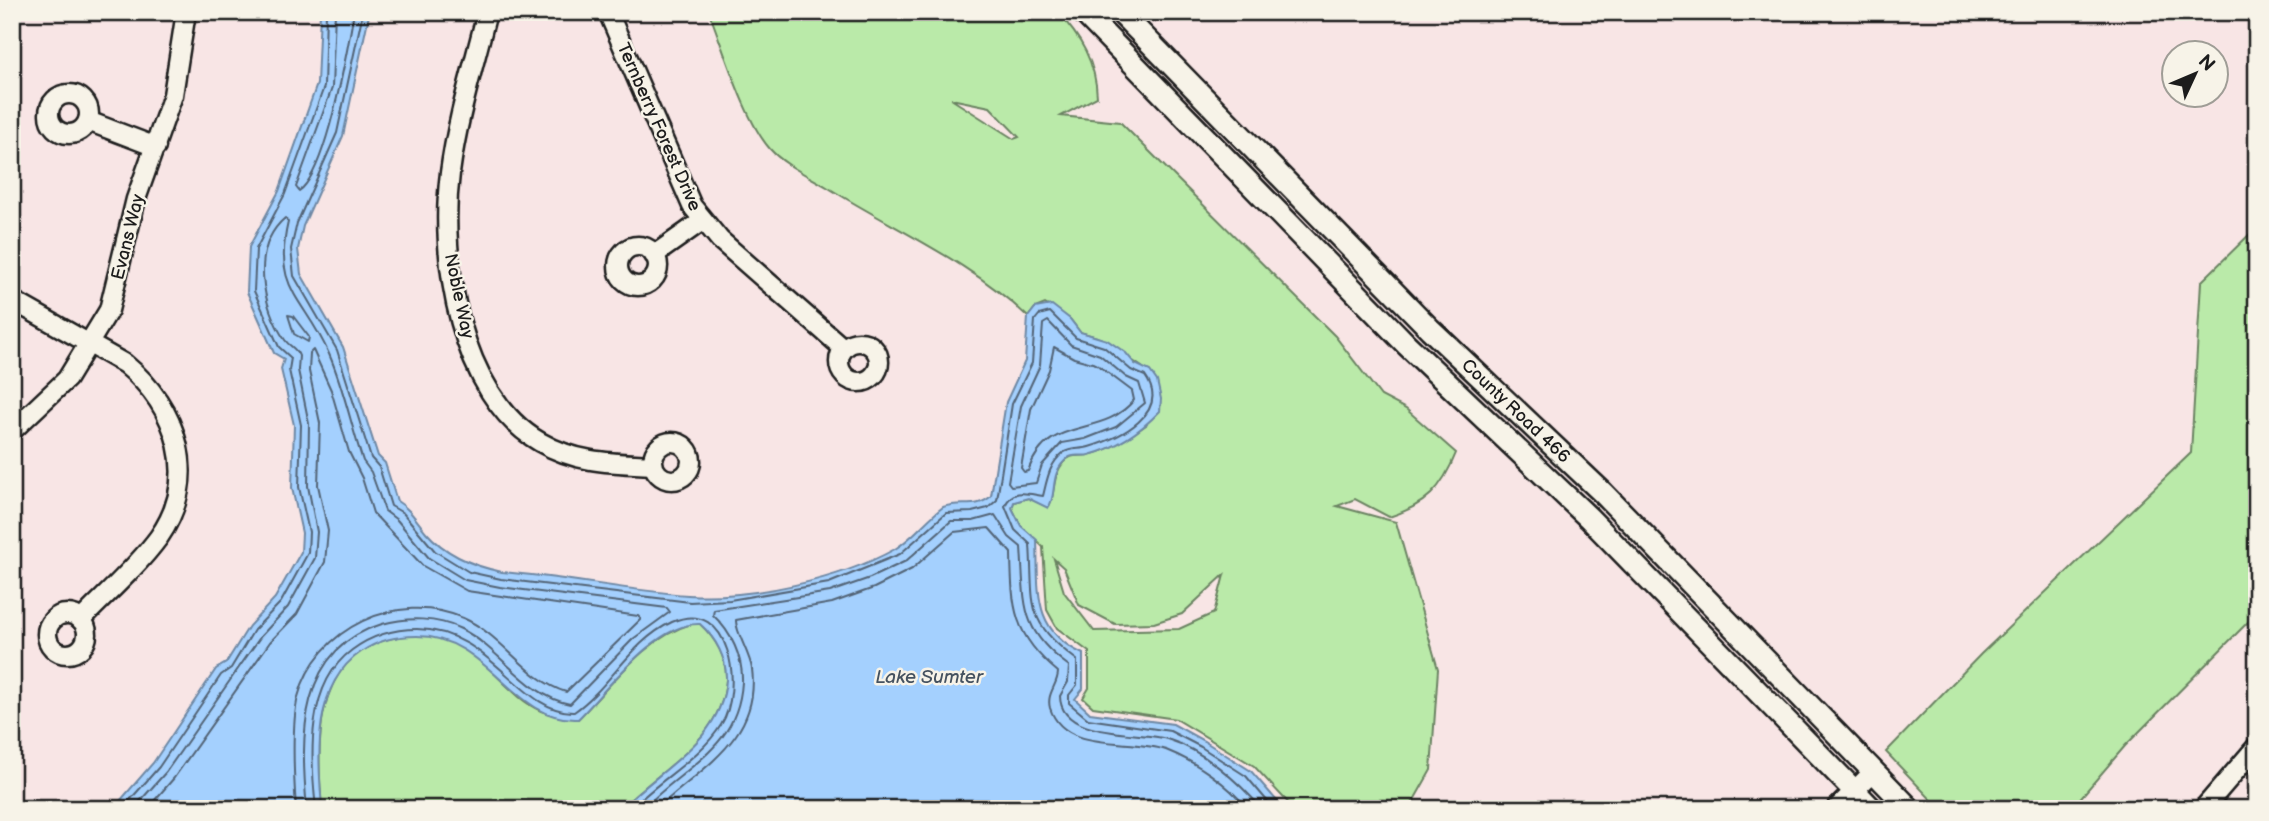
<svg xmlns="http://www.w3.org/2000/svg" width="2269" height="821" viewBox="0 0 2269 821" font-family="'Balsamiq Sans',sans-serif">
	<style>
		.green { fill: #baeaa9; stroke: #6b8362; stroke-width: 2; fill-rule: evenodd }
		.water { fill: #a4d0fe; stroke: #6e88a4; stroke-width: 2 }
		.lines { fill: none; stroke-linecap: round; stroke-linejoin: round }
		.shore { stroke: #526476; stroke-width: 2 }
		.minor-casing { stroke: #1c1c1c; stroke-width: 23 }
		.major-casing { stroke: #1c1c1c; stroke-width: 26 }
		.minor { stroke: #f7f3e8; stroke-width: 18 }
		.major { stroke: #f7f3e8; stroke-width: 21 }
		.labels { text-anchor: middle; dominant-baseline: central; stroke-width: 5; stroke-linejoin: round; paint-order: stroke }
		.street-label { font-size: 18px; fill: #1c1c1c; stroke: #f7f3e8 }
		.water-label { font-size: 19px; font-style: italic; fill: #455260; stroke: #f7f3e8 }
	</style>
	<rect width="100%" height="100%" fill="#f8e5e5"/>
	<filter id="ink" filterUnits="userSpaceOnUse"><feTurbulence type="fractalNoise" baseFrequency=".0143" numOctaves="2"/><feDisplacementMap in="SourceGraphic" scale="14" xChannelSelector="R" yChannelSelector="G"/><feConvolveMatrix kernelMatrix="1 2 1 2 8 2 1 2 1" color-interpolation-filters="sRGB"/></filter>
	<g filter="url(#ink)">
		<g class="green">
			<path d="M709,12H1057C1081,37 1096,63 1097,97L1061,116L1120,122L1335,336L1381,396L1406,409L1456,453C1442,489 1426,505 1389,517L1355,499L1337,506L1396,522L1438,669L1431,770L1409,809H1294L1254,766L1176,719L1093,707L1083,698L1089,688V652L1057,628L1047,610L1043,547L1021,526L1012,508L1014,502L1028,498L1048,507C1056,497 1051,478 1063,463C1071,453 1077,457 1088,455C1109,451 1129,437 1146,425L1142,367L1097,337L1080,332L1070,319L1045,304L1035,308L1028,317C970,261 895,230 827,187C809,176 784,165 770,149C744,119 724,50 709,12ZM951,99L990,107L1019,137L1014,139ZM1054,559L1064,568L1079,605L1115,624L1154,623L1182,614L1224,575L1214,613L1179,629L1094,631L1064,592Z"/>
			<polygon points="2257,227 2257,613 2125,746 2071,809 1940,809 1886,752 1981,654 2191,453 2201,282"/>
			<path d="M691,624H700C716,639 727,658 726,680C722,741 659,769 621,809H322C317,747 312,662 385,640C407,634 432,633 453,643C488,658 508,696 541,711C552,716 567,717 578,719C612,685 644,638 691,624Z"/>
		</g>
		<path class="water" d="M320,12H369V15L343,136L303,226L298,249L301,274L343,347L378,456L385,463L397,501C410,509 416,520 426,532C446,555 473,566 502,572C564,577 625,590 688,595C751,599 839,580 895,549C913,538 926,520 943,507C960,500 977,510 991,496L1006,402L1025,361L1028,317L1035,308L1052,305L1070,319L1080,332L1107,340L1126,353L1135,364L1150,371L1157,381L1161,399L1160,411C1141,431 1116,448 1089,455C1081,457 1074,453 1068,458C1048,473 1058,495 1048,508L1028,498L1014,502L1012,508L1021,526L1037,540C1039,589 1031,630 1083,654V689L1075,699L1090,713L1173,724L1204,741L1251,771L1284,809H621C659,769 722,741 726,680C727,659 716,638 700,624C657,622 607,690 578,719C513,722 488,636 417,636C396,636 379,640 361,652C312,685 318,755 322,809H113L153,763L216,669L226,663L249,626L275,598L301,552L302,533L292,488L294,425L281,369L284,359L274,353L247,292L249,247L279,191L317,84Z"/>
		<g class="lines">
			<g class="shore">
				<path d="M335,12L332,88L296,187L299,191C326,173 348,47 354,12"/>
				<path d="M363,12L337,133L297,223L291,249L294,276L337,350L371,458L379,467L391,506L403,513L435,551L469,572L501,579L690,602L730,600L829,583L900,554L946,513L972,512L988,508L997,500L1012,404L1032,363L1035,320L1039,315L1050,312L1076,338L1104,347L1131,370L1145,376C1172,413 1119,438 1089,447C1080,450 1071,447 1063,453C1049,464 1047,480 1043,496C1028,494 1013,487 1005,506L1015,530L1030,544C1034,605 1024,621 1077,660V685L1069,695V703L1088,719L1170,731L1201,747L1246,776L1274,809"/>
				<polygon points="288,315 293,316 309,337 308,342 294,334"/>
				<polygon points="1048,321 1071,345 1100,355 1126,377 1139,383 1145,403 1116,427 1085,439 1062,443 1042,465 1036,483 1011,486 1008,482 1021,406 1040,365 1043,324"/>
				<path d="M1054,347L1074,358L1096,364L1132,391L1134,400C1101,440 1049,413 1028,471L1024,472L1021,468L1031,409L1049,370Z"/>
				<polyline points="122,809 159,767 221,675 231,668 254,630 281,602 308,553 309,532 299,487 301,425 289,370 291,358 279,347 254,291 256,249 285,194 324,87 326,12"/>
				<path d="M133,809L166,772L261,636L288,607L315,558L317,532L308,486L309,424L298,370L299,356C296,348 290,347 285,340C262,307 250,248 285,218L288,222C272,291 305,298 329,354C344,388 351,426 363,461L371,472L385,511L397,520L429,558L465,580L500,587L667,608L670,612L633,639L570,704C526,696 500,648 461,629C437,617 407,617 382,624C298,649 300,737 307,809"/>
				<path d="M147,809L174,778L270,642L297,614L325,562L328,531L318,485L320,423L309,371L310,353L313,350L331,390L349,452L362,478L373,513L423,566L467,591L638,616L641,619L566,692C526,680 503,635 463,618C397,590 316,628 298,697C291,725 294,780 296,809"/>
				<path d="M316,809C310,756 306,684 352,650C372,635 392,629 417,629C490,629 521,714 574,712C610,687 631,641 672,622C731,596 744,689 721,725C700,759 658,780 631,809"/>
				<path d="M643,809C684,766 738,749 742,682C743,657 731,632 713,615L714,610L830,592L870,578L906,561L951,521H973L995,515L1009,537L1021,547C1025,604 1019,630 1069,666L1068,682L1060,696C1060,739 1138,731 1167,739C1203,750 1238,781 1262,809"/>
				<path d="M657,809C700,768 761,739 752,669C750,654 735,631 736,620L832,603L874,588L912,569L954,532L989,528L1011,553C1012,608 1013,635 1058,672C1058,685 1046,693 1050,708C1065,754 1131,737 1166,750C1196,762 1228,784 1248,809"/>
			</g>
			<defs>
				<g id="minor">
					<path d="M487,12C474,65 457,119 450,173C439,258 459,395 540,442C576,463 612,463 653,465"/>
					<polyline points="608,12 692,206 720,240 843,348"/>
					<circle cx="69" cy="114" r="20"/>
					<polyline points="88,121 156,147"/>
					<circle cx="638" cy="266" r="20"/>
					<polyline points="654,255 702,221"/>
					<path d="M12,300L125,364C177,407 201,477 159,537C137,567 106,594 81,620"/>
					<circle cx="859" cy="362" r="20"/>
					<polyline points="12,431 67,379 109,310 136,199 173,95 186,12"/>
					<circle cx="672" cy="461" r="19"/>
					<circle cx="67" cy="634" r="20"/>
					<polyline points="1836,809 1874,771"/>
					<polyline points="2203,809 2257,746"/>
				</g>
				<g id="major">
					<polyline points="1083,12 1407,345 1589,518 1872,809"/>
					<path id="s1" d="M1120,12L1430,329L1603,493L1910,809"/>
				</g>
			</defs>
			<use href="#minor" class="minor-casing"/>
			<use href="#major" class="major-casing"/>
			<use href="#minor" class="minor"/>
			<use href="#major" class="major"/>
		</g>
	</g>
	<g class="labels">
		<g class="street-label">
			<text transform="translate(659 127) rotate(66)">Ternberry Forest Drive</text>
			<text transform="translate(128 237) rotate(-76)">Evans Way</text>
			<text transform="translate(459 296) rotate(78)">Noble Way</text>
			<text stroke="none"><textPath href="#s1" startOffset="562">County Road 466</textPath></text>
		</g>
		<g class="water-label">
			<text x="929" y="677">Lake Sumter</text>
		</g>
	</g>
	<rect width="2269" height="821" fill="none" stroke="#f7f3e8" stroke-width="42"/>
	<rect x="21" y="21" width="2227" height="779" fill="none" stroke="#1c1c1c" stroke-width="2.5" filter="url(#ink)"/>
	<g transform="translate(2195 74) rotate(46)"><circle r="33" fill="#f7f3e8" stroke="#9f9d96" stroke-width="2"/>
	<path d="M0-5L12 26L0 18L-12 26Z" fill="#1c1c1c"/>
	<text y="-10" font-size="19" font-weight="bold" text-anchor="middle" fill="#1c1c1c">N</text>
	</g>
</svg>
